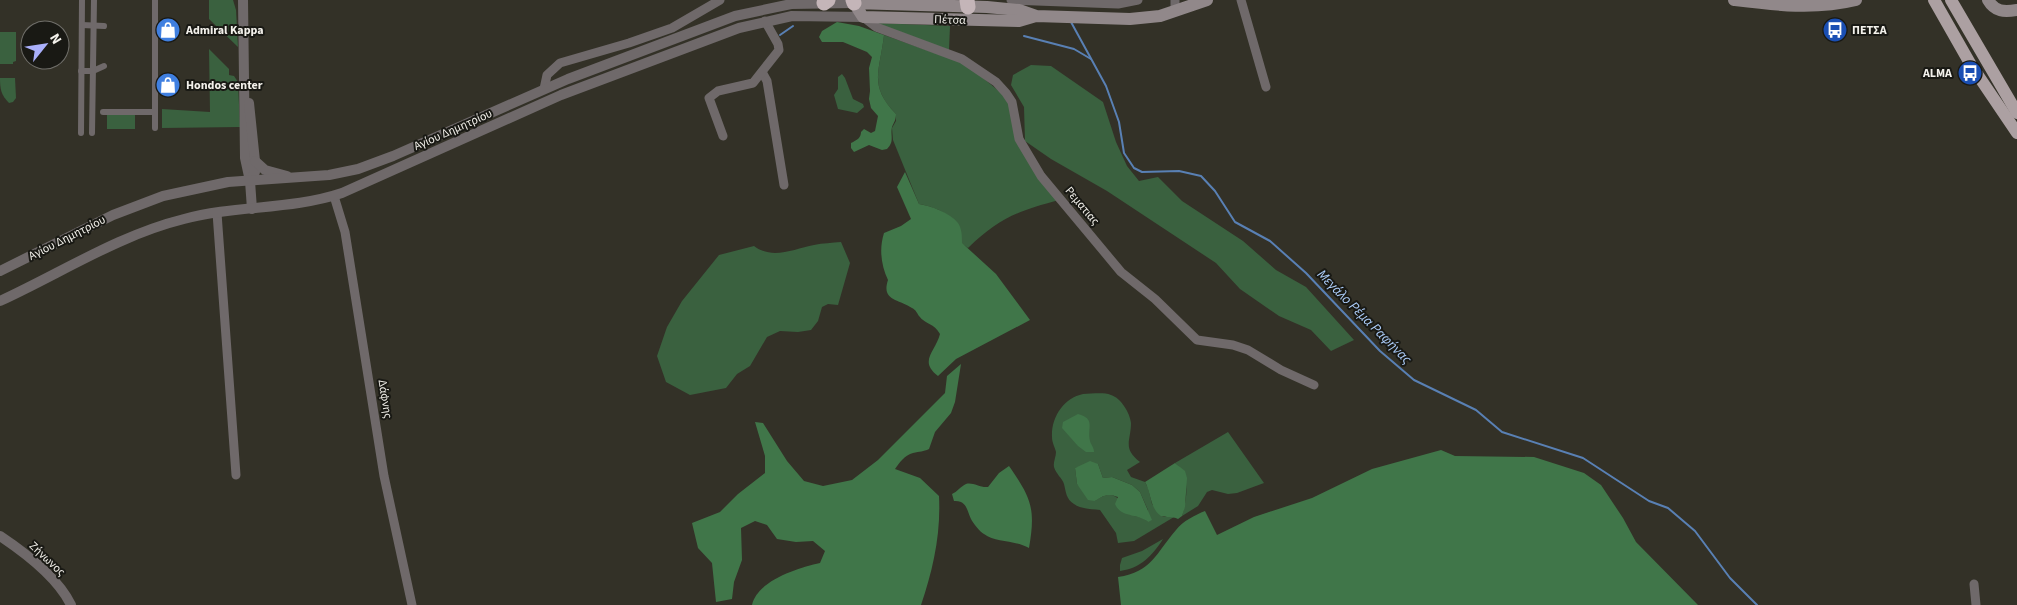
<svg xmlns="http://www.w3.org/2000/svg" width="2017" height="605" viewBox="0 0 2017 605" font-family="'Source Sans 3',sans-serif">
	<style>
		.green { fill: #3a613f; fill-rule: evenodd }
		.forest { fill: #407649 }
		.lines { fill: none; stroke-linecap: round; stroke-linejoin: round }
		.stream { stroke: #5980b4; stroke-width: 2 }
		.pedestrian { stroke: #6f696a; stroke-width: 6 }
		.minor { stroke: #6f696a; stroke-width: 9 }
		.tertiary { stroke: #6f696a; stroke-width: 10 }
		.secondary { stroke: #91888a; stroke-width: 12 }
		.primary { stroke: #aca0a2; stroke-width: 12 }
		.motorway { stroke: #c4b5b8; stroke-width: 15 }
		.labels { text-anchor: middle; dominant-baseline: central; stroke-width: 4; stroke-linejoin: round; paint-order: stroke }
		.street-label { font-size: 12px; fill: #f3f1eb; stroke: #191914 }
		.poi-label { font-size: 12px; font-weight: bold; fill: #f3f1eb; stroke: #191914; text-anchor: start }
		.water-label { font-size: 14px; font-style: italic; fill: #adcefb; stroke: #191914 }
	</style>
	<rect width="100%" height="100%" fill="#333127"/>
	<g class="green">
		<polygon points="209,0 233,0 236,10 238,47 209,19"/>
		<polygon points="876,23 950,26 949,50"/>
		<polygon points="0,32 16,32 16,61 13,62 13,64 0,64"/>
		<path d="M884,35L957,61L972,69L1000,92L1008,101L1015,135L1059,200C1018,211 999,218 968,248L961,243C962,218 940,208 919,204L893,140L892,128L896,121V114C868,85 880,71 884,35Z"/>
		<polygon points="209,49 229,69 229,75 234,76 238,82 240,127 162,128 162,109 210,112"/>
		<polygon points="1031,65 1051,66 1103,102 1116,142 1127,166 1139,181 1158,177 1182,201 1243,241 1276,270 1306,287 1354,340 1331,351 1311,330 1279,316 1240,289 1216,263 1107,191 1051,159 1025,141 1024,107 1011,85 1013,75"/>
		<polygon points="842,74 845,78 853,99 863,104 864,107 857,113 838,109 834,95 838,89 838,77"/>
		<path d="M0,78H15L16,98L13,102L9,103C1,95 0,89 0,78Z"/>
		<polygon points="107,113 135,114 135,129 107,129"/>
		<path d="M841,242L850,263L838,305L828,304L822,307L818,321L811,330L798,332L780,331L767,337L750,366L737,374L726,388L690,395L666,382L657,356L667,327L682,301L719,255L754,246C772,260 794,249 814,245C823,243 832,243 841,242Z"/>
		<path d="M1083,394C1092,394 1103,392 1111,395C1121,398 1130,413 1131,423C1131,441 1122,448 1140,462L1127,470L1131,477L1145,482L1148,488L1152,504L1163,517H1174L1134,541L1118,543L1116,533L1100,510C1091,509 1081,509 1074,504C1066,499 1066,492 1064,484C1062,478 1056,474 1054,467C1053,462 1056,457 1056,452C1055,447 1052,443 1052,437C1051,417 1064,398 1083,394ZM1098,464L1103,478L1112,477L1132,485L1140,492L1148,510V522L1143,518L1134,516C1121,502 1115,486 1095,501L1077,484L1075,468Z"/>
		<path d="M1228,432L1264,483L1237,493L1228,494L1212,490L1207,492L1198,506L1182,516C1187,499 1191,474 1175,463Z"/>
		<path d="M1163,539C1152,556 1141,568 1120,571V565L1122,558L1142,551Z"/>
	</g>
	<g class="forest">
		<path d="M837,22L859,26L884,35C880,71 868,85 896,114C896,120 894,122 892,127C890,136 895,141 887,149L882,150L869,145L854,152L851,148V143C857,140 861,138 861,132L864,129L871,133L875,131L878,116L871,108L869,99L870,91L869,68L872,57L867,52L843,42H822L819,37L822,31Z"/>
		<path d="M905,172L919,204C931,206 949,212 958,223C962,229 962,237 962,243L996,274L1030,320L956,359L938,376C918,361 936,351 940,334C934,323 926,325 919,316C917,313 916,310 912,308C899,299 881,301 888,280C881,265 879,249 884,233L901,226L911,219L897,187Z"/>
		<path d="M961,364L955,402L951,413L935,432L929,449C923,452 920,451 913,453C905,455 899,463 895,469L920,478L939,496C941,534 933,570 921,605H752C758,580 798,568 820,563L825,551L813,541L796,542L777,539L767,525L755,521L741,528L742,560L734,582L732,599L716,602L712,563L698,548L692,523L720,512L738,494L765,473V456L755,422L763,423L787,461L804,481L823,486L852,480L878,460L945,393L947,376Z"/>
		<path d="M1078,414C1096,419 1087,427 1090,441C1091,445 1094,447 1094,452H1086L1078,446L1062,428L1063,422Z"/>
		<path d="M1441,450L1455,456L1534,457L1584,473L1601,485L1623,518L1636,542L1698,605H1121L1118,577C1152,572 1156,553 1176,530C1183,521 1195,515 1205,511L1217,535L1254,517L1312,498L1372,469Z"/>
		<path d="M1090,461L1098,464L1103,478L1112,477L1132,485L1140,492L1152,520L1148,522C1137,513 1121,518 1115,504L1118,497C1108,493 1104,495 1095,501L1088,500L1077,484L1075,468Z"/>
		<path d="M1175,463L1185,471L1187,478L1185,507L1182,516L1178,519C1172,516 1166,518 1161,516C1150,509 1151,492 1145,482Z"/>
		<path d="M1009,466C1031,498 1036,508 1029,548C1016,540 996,543 984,534C980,532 973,523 971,519C967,511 967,500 954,501L952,494C957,492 961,486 966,484C973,482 980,488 988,487L999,473Z"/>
	</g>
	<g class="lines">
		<g class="stream">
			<polyline points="1071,22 1106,86 1119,122 1124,153 1134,168 1142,172 1179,171 1201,176 1215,191 1235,222 1270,241 1306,273 1380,351 1414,380 1476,410 1502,432 1583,458 1649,501 1668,508 1695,531 1730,578 1757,605"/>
			<polyline points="780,35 793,26"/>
			<polyline points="1024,36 1074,49 1091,59"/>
		</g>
		<g class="pedestrian">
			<polyline points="82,25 104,26"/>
			<polyline points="81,71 93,71 104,66"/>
			<polyline points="103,112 155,112"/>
			<polyline points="155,128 155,0"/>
			<polyline points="81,133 82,0"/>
			<polyline points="92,133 94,0"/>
		</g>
		<g class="minor">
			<polyline points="1011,0 1118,4 1138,0"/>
			<polyline points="1241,0 1266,87"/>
			<polyline points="1172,12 1175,8 1175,0"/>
			<polyline points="863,17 876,27 962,59 996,82 1006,93 1012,102 1019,139 1041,176 1121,272 1155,299 1197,340 1233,345 1248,350 1281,370 1314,385"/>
			<polyline points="762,72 767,81 784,185"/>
			<polyline points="544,89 547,75 560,63 629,43 672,28 720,0"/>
			<polyline points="723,136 709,98 718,91 753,83 779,50 778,44 765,21"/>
			<polyline points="334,196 345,232 384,476 412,605"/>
			<polyline points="217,213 236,475"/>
			<polyline points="1974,584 1976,605"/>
		</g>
		<g class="tertiary">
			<polyline points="243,0 245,158 250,181 252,209"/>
			<polyline points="249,103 255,161 255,172 250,181"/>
			<polyline points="255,161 265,170 287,176"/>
			<polyline points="0,271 113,215 163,196 228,182 329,175 358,169 393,156 568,79 735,16 791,4 854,3"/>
			<path d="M0,301C61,273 119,235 184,219C236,205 291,210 342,193L561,95L739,28L792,16L863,17"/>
			<path d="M0,536C24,552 58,578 71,605"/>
		</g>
		<g class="secondary">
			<path d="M1734,0C1775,5 1815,10 1856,0"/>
			<path d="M1988,0C1995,12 2004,12 2017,10"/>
			<polyline points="1036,16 1019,21 863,17 854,3 987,7 1019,10 1036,16 1130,19 1160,16 1207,0"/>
		</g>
		<g class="primary">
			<polyline points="1934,0 1971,65 2017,133"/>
			<polyline points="1951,0 2017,113"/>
		</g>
		<g class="motorway">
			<polyline points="853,0 854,3"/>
			<polyline points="967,0 968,7"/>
			<polyline points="824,3 828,0"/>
		</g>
	</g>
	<defs>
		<symbol id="shop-disc" viewBox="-11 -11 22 22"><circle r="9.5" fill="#3f7fe0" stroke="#191914"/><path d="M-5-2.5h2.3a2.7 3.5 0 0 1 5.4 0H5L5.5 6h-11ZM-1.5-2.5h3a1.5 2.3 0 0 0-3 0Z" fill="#fff"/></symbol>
		<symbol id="bus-disc" viewBox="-11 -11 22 22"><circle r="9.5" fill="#1a4fb4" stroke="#191914"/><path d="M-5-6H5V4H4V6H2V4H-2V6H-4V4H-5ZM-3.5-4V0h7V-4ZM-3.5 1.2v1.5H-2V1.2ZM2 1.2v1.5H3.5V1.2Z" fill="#fff"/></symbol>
	</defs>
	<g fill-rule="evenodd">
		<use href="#shop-disc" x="154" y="16" width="28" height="28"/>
		<use href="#bus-disc" x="1821" y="16" width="28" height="28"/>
		<use href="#bus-disc" x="1956" y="59" width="28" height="28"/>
		<use href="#shop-disc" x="154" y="71" width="28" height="28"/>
	</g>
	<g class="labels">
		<g class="street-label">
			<text transform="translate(950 20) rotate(2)">Πέτσα</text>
			<text transform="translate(453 130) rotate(-24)">Αγίου Δημητρίου</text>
			<text transform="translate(1082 206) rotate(50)">Ρεματιας</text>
			<text transform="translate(67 238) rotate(-27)">Αγίου Δημητρίου</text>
			<text transform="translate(385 399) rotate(81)">Δάφνης</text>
			<text transform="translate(47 559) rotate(43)">Ζήνωνος</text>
		</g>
		<g class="poi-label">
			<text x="186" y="30">Admiral Kappa</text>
			<text x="1852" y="30">ΠΕΤΣΑ</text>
			<text x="1952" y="73" text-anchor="end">ALMA</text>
			<text x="186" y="85">Hondos center</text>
		</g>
		<g class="water-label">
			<text transform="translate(1364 317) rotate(45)">Μεγάλο Ρέμα Ραφήνας</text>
		</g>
	</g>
	<g transform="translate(45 45) rotate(60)"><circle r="24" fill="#191914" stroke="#706f6a"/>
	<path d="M0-4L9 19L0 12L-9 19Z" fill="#aab0fb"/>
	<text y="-8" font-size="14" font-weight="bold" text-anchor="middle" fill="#f3f1eb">N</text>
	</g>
</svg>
